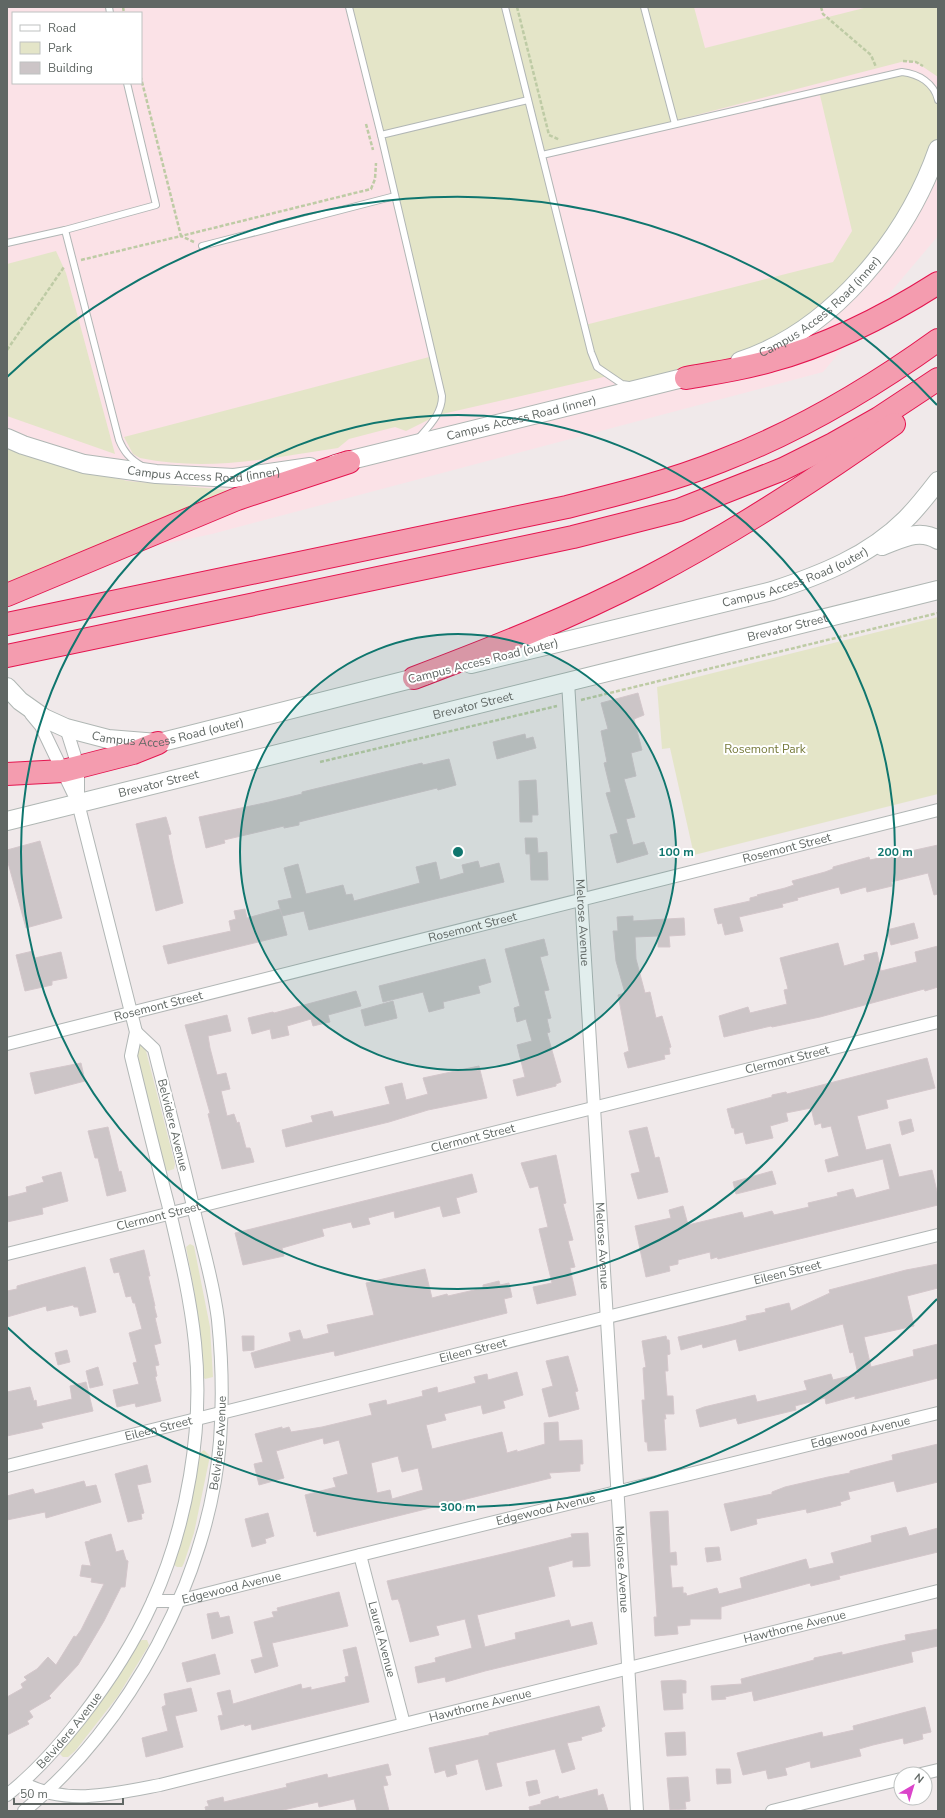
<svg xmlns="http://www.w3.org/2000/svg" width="945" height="1818" viewBox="0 0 945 1818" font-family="'Nunito Sans',sans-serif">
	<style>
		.commercial { fill: #fbe2e7; fill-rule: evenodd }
		.green { fill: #e4e5c8 }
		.building { fill: #ccc5c7; stroke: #d4c7cb; fill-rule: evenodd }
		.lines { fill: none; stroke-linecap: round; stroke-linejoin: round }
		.lane-casing { stroke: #b1b6b5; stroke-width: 8 }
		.street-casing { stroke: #b1b6b5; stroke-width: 14 }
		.secondary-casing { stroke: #b0b7b4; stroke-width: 20 }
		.highway-casing { stroke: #e4154f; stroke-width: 24 }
		.path { stroke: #becba5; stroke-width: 2.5; stroke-dasharray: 4 2; stroke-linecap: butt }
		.lane { stroke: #fff; stroke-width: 6 }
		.street { stroke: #fff; stroke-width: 12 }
		.secondary { stroke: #fff; stroke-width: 18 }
		.highway { stroke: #f49caf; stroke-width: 22 }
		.ring { fill: none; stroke: #0f766e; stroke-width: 2 }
		.labels { text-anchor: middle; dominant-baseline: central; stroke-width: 4; stroke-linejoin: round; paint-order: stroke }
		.street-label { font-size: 12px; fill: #606764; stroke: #fff }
		.park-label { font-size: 12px; fill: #767a3a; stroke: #fff }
		.centre { fill: #0f766e; stroke: #fff; stroke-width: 2 }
		.ring-label { font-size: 12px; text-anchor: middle; font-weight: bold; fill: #0f766e; stroke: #fff; stroke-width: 4; stroke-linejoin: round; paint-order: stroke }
	</style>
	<rect width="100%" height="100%" fill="#f0e9ea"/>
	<path class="commercial" d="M7,7H938V236L823,372L212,534L7,576ZM13,13H141V83H13Z"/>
	<g class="green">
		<path d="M349,7H505L536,129L509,7H694L705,48L868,7H938V77L916,62L905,61L542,155L585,325L833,262L852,231L819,91L902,72L926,81L938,100V149L854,285L752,357L642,389L608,376L438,415L406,431L395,427L349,439L338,448C271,458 208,472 140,458L133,454L124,437L433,356Z"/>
		<polygon points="56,251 66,273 115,454 7,416 7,264"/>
		<polygon points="7,445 70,468 128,481 227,490 229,495 7,583"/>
		<polygon points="938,617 938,794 694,855 670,748 662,749 657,687"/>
		<polygon points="139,1044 142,1044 145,1047 175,1164 174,1169 168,1171 164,1168 135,1049"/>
		<polygon points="190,1244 194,1246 210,1327 213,1377 205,1379 202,1375 195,1296 187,1252 186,1247"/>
		<polygon points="204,1450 210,1456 194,1533 184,1563 182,1567 177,1567 173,1564 198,1458 200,1453"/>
		<polygon points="142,1640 147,1640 149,1645 118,1696 75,1751 68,1757 63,1757 60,1754 64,1748 109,1689 138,1642"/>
	</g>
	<g class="building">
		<polygon points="638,693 644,715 634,719 642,750 631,753 636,776 624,779 635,817 626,819 633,845 644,842 648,854 617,863 610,835 618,833 606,793 611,792 604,763 607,762 601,731 608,729 601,703"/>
		<polygon points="525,734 526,739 533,737 536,748 497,759 493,742"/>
		<polygon points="449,759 456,785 438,790 437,788 299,822 299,825 284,828 284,826 224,840 225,843 206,848 199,817 269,802 302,794 302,792 422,763 423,765"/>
		<polygon points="536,780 538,815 532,815 532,822 520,822 519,781"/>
		<polygon points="166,817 171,834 168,835 173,860 183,903 156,911 136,824"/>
		<polygon points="525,838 537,838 538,853 547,852 548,880 531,880 530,854 526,854"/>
		<polygon points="40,841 62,918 26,928 7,859 7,850"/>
		<polygon points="938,845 938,894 934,895 928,873 891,882 892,886 867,892 866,887 841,894 839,887 797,898 798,900 782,904 783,907 739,917 743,931 725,935 722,923 718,924 714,909 750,901 750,898 758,896 757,895 785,888 794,885 792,881 825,872 833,869 833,867 869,857 870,860"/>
		<polygon points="478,861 480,868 499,863 504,882 309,930 304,911 282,916 287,935 168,964 163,946 231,931 229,921 236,919 234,911 245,909 247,918 280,909 282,915 278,901 292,898 284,868 298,864 306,894 343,885 346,895 352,894 354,901 420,883 416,867 436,862 440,880 464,873 462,865"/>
		<polygon points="633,916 633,921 684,918 685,935 669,936 670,947 658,947 658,936 635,937 636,959 645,993 650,992 656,1018 662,1016 671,1047 669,1048 670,1054 664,1055 665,1059 628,1068 624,1053 629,1051 618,995 625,993 616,961 613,931 618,931 617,917"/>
		<polygon points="914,923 918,938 891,945 887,930"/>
		<polygon points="544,939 548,955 540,957 549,990 544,991 551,1018 547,1019 550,1032 547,1033 561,1082 556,1084 556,1086 517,1096 513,1080 525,1077 517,1045 532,1041 526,1019 517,1022 514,1008 520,1006 505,949"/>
		<polygon points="838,943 844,966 865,960 864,955 877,952 881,971 917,962 915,952 938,946 938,987 925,991 924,989 820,1017 772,1027 771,1026 724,1037 719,1016 748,1007 750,1013 787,1004 784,990 788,989 780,958"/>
		<polygon points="33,951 35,958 61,952 67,978 52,981 52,985 25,991 16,955"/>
		<polygon points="485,959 491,982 478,986 480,993 443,1002 444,1008 429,1012 423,992 383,1002 379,986"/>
		<polygon points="356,991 361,1006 328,1015 330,1022 313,1026 311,1019 287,1026 289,1035 272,1039 270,1029 252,1034 248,1018 273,1012 274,1013"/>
		<polygon points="393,1001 397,1018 365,1026 361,1010"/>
		<polygon points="227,1015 231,1031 208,1036 210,1048 217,1075 226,1073 230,1089 221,1091 227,1116 234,1114 237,1123 239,1122 246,1148 250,1148 254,1162 222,1169 208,1114 210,1113 185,1025"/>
		<polygon points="927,1058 935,1088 886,1100 888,1108 857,1116 866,1150 890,1144 899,1177 932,1170 938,1196 938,1205 718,1259 717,1257 711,1259 710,1252 678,1260 678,1264 669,1266 670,1271 646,1277 635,1226 671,1218 669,1210 683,1206 688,1225 742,1212 744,1218 772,1211 774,1215 809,1207 808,1203 838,1196 837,1193 853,1189 856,1198 890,1189 883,1159 828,1172 825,1160 839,1156 831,1126 822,1128 821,1123 815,1125 811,1108 786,1113 788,1121 770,1126 773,1138 746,1144 743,1132 735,1134 734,1128 732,1128 727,1109 772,1097 772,1095 786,1092 787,1094"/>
		<polygon points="81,1063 85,1081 35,1094 30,1073"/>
		<polygon points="479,1066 487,1098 428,1110 389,1122 286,1147 282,1130 313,1122 311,1116 332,1111 334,1117 390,1104 385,1087 402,1083 406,1100 428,1094 423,1078"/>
		<polygon points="911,1119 914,1131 902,1135 899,1122"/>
		<polygon points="108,1127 119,1172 121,1171 126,1191 107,1196 98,1158 95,1158 88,1131"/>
		<polygon points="647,1127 655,1158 659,1157 668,1192 638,1199 631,1174 640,1172 629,1131"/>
		<polygon points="556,1155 566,1203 563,1204 573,1240 568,1241 575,1267 570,1268 576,1295 537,1304 533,1287 552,1283 539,1229 548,1227 538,1186 530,1188 521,1163"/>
		<polygon points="772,1171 776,1184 736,1194 733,1182"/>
		<polygon points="61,1172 68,1201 42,1208 43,1214 7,1222 7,1197 27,1192 26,1187 44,1182 42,1177"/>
		<polygon points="472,1174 477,1192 456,1198 460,1213 443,1217 440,1206 395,1218 394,1211 368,1218 370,1224 353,1228 351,1222 322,1229 324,1236 282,1248 284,1256 243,1265 235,1233"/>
		<polygon points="144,1250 150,1276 148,1276 155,1306 154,1306 157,1317 155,1318 161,1343 154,1345 159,1365 155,1366 157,1376 155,1377 161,1401 136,1407 135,1403 117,1407 113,1390 139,1384 133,1363 137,1362 129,1333 142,1329 135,1303 133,1303 131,1296 126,1297 119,1272 114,1273 110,1259"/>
		<polygon points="938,1264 938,1288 907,1296 914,1326 864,1337 871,1367 914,1356 913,1350 938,1344 938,1378 855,1399 855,1396 826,1404 825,1398 795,1406 796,1410 738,1424 736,1418 700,1427 696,1410 704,1407 755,1395 757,1402 807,1390 804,1381 831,1374 833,1380 858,1374 853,1352 850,1353 843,1324 739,1351 736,1339 703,1348 702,1344 681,1350 678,1337 733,1324 747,1320 746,1316 766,1312 765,1309 789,1303 791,1311 830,1293 829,1290 906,1270"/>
		<polygon points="85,1267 96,1312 80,1316 78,1307 74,1307 73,1305 47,1311 46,1306 7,1317 7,1291 17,1289 17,1286"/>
		<polygon points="425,1269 432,1298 447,1294 448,1296 483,1288 483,1285 499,1281 500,1285 509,1283 512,1297 504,1299 507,1313 335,1356 334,1351 255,1368 251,1353 291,1341 289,1333 300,1330 303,1339 307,1339 329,1333 327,1325 374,1315 366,1283"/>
		<polygon points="242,1336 254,1336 254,1350 243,1351"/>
		<polygon points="666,1336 667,1340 669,1340 670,1354 667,1355 668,1371 665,1371 667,1396 673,1396 674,1414 665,1414 666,1419 664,1419 666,1450 648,1451 647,1442 645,1442 642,1400 645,1400 643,1368 646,1367 642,1341"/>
		<polygon points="67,1350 70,1362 58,1365 55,1353"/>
		<polygon points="568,1356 578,1391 575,1392 579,1409 549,1417 542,1389 553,1386 546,1361"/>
		<polygon points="98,1367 103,1385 90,1388 86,1371"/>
		<path d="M517,1372L523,1395L503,1401L505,1408L483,1414L481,1405L444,1414L446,1420L426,1425L432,1449L502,1432L507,1453L517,1450V1452L545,1444L544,1423L558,1422L559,1441L582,1440L583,1464H580V1471L549,1473L551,1478L317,1536L316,1531L314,1532L305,1495L336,1487L333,1478L348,1474L339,1440L324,1444L323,1438L276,1451L284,1478L259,1485L254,1464L263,1462L255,1434L282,1427V1429L289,1427L291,1432L322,1427L372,1415L369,1404L386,1400L387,1405L423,1396L422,1391L437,1387L438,1393L476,1383L474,1377L487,1374L488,1380ZM398,1456L402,1472L418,1468L423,1490L392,1499L390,1490L377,1493L371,1463Z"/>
		<polygon points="86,1382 93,1411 41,1423 43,1428 7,1436 7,1392 30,1387 34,1401 36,1400 37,1407 72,1399 70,1386"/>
		<polygon points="938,1444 938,1482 897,1492 894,1481 848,1492 850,1499 840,1502 841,1505 807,1513 806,1509 756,1519 757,1524 731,1531 724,1504 772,1494 772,1492 785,1487 828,1477 850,1473 850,1471 893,1460 892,1455"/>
		<polygon points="147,1465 151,1482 137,1485 144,1513 141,1514 142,1519 128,1522 115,1474"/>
		<polygon points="84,1481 86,1487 96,1485 101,1502 46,1518 45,1512 7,1520 7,1496 33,1489 35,1494"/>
		<polygon points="668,1511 670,1553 676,1552 677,1565 670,1565 672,1588 683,1587 683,1593 686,1593 687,1596 717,1588 719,1594 742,1588 740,1578 806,1559 809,1569 834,1563 831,1553 872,1542 871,1536 906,1527 909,1536 938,1528 938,1552 839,1576 840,1579 811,1586 810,1583 721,1607 721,1619 690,1619 690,1625 677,1626 678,1634 655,1636 654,1617 657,1617 650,1512"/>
		<polygon points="268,1513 274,1536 265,1539 266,1543 252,1547 245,1519"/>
		<polygon points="588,1533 590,1566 573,1567 573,1560 548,1567 555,1596 477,1615 485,1647 516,1639 515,1633 569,1620 571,1627 592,1622 597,1644 485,1671 446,1682 445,1677 418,1683 415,1667 436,1662 435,1658 472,1648 465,1619 436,1626 439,1635 410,1642 400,1604 398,1599 392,1600 387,1581 507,1553 572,1537 571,1534"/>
		<polygon points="111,1534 116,1552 123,1550 126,1560 128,1561 125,1587 121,1587 104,1621 78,1665 49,1696 51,1698 29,1711 33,1717 27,1721 29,1724 7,1735 7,1697 23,1688 21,1684 27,1680 24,1677 37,1669 48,1657 56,1665 74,1636 76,1637 81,1630 104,1584 91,1582 92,1578 80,1576 82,1565 91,1566 85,1542 90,1541 90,1540"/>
		<polygon points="719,1547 721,1560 707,1562 705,1548"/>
		<polygon points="339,1592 348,1626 272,1643 278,1666 255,1673 251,1660 263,1657 254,1622 274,1617 272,1612 278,1611 277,1608"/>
		<polygon points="218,1612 220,1618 229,1616 233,1633 212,1639 207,1614"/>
		<polygon points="938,1629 938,1646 911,1652 913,1662 754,1701 752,1691 725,1697 726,1699 712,1700 711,1686 742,1684 741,1679 814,1660 814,1658 842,1652 842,1655 879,1646 906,1640 905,1635"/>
		<polygon points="356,1647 369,1702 252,1730 251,1724 245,1726 244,1724 221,1730 218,1716 223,1715 217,1693 230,1690 233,1704 301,1684 302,1689 311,1687 311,1690 346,1682 345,1677 349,1676 343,1650"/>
		<polygon points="215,1654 220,1674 187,1682 182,1663"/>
		<polygon points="681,1680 686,1681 686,1693 682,1693 683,1709 664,1710 661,1681"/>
		<polygon points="191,1688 197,1711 175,1716 183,1747 146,1757 142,1738 168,1731 162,1707 166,1705 164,1694"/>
		<polygon points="599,1706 605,1726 601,1728 602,1731 581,1737 582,1740 567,1743 575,1769 562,1773 555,1749 496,1763 502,1786 486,1790 478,1759 455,1765 457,1774 447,1777 445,1770 435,1773 429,1748 489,1735 489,1733"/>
		<polygon points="925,1707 931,1732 922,1734 923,1739 904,1744 903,1738 873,1745 859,1749 861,1756 811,1768 810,1761 785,1768 787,1775 768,1779 766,1770 743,1775 737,1753 822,1732 823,1737 854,1730 853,1726"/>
		<polygon points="685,1732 686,1755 667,1756 665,1733"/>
		<polygon points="388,1764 391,1775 385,1776 388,1785 383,1786 389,1811 357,1811 354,1799 319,1807 318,1802 279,1811 206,1811 205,1807 209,1806 207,1801 223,1797 224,1802 287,1787 286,1784 327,1774 328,1778"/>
		<polygon points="716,1769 730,1769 731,1783 717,1784"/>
		<polygon points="688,1777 690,1801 685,1802 686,1809 670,1810 667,1778"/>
		<polygon points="537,1780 540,1793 529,1796 526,1782"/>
		<polygon points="597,1789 598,1796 603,1794 608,1811 530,1811 529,1807 541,1804 541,1801 558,1796 559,1799"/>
	</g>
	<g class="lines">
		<defs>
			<g id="lane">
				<polyline points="109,7 110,13"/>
				<polyline points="349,7 381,135"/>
				<polyline points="505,7 591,352 597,367 622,384 629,385"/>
				<polyline points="644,7 675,124"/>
				<path d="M542,155L902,72C919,74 934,83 938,100"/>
				<polyline points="65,230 156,205 127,83"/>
				<path d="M7,243L65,230L119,440C124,452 130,459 142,466"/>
				<polyline points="202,246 395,196"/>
				<path d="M418,439C429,426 442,414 442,396L381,135L528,100"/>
			</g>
			<g id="street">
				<path id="s1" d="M568,682L637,1811"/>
				<polyline points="66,728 78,766 78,798"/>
				<path id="s2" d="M7,1044L938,810"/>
				<path id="s3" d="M7,1254L938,1022"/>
				<path id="s4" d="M7,1466L938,1235"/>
				<path id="s5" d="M360,1555L404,1724"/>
				<path id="s6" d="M153,1601H178L360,1555L938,1413"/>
				<polyline points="921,1774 938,1770"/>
				<path id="s7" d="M23,1783C66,1806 114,1794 160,1785L938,1591"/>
				<path id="s8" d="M7,1795C35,1773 58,1747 80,1719C108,1683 133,1645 152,1603C187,1526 204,1428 195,1343C190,1295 179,1251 168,1204C155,1155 143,1105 131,1056L136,1032L78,803L41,726L31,714"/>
				<path id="s9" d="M24,1811C130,1725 209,1577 220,1441C223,1401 222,1360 218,1320C214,1286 204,1252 196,1219C183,1162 168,1105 154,1049L136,1032"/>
				<polyline points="772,1811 901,1779"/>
			</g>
			<g id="secondary">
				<path id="s10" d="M740,361C832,331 907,238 938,149"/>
				<path id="s11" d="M7,438L23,445L84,464L156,474L234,478L310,467"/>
				<path id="s12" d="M335,464L699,374"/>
				<path d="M882,546C901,539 919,528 938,540"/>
				<path id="s13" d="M471,664L772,591C821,575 869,556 906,519C918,507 928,494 938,481"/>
				<path id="s14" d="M7,687L20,701L44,718L66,728L108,739L158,743L427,675"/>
				<path id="s15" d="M7,821L938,590"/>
			</g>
			<g id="highway">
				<path d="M686,378C714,373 743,369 770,361C829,345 886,316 938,283"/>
				<polyline points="7,595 237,499 349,462"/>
				<path d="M7,624L567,507C619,494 671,481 721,461C799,431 870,389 938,340"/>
				<polyline points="7,656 573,537 679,510 783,469 833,444 879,418 938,379"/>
				<path d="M414,678C493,648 572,617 647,578C733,533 815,480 894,424"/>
				<polyline points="7,774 63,771 133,753 158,743"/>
			</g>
		</defs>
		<use href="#lane" class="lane-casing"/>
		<use href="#street" class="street-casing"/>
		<use href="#secondary" class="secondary-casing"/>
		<use href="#highway" class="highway-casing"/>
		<g class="path">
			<polyline points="123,7 124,13"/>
			<polyline points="517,7 549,135 560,140"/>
			<polyline points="821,7 823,14 871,55 876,67"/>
			<polyline points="903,61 916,62 923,66"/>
			<polyline points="366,124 373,150"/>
			<polyline points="194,242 181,236 371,189 375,179 376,163"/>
			<polyline points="81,260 181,236 141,78"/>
			<polyline points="7,350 64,267"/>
			<polyline points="581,700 938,613"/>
			<polyline points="320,762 557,706"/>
		</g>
		<use href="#lane" class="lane"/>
		<use href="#street" class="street"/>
		<use href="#secondary" class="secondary"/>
		<use href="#highway" class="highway"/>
	</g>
	<circle cx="458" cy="852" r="218" fill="#0f766e" fill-opacity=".12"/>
	<g class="ring">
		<circle cx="458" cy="852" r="218"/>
		<circle cx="458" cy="852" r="437"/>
		<path d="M937 1299A655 655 0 0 1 7 1327M7 377A655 655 0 0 1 937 405"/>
	</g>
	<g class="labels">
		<g class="street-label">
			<text stroke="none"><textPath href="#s10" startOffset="98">Campus Access Road (inner)</textPath></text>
			<text stroke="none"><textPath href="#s12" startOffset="192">Campus Access Road (inner)</textPath></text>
			<text stroke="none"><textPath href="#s11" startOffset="202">Campus Access Road (inner)</textPath></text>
			<text stroke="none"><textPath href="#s13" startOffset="336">Campus Access Road (outer)</textPath></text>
			<text stroke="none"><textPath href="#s15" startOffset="804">Brevator Street</textPath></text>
			<text transform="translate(483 661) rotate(-14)">Campus Access Road (outer)</text>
			<text stroke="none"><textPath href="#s15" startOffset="480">Brevator Street</textPath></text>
			<text stroke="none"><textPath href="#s14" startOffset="177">Campus Access Road (outer)</textPath></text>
			<text stroke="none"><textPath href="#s15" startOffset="156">Brevator Street</textPath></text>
			<text stroke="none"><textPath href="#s2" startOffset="804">Rosemont Street</textPath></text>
			<text stroke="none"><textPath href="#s1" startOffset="241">Melrose Avenue</textPath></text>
			<text stroke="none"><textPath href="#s2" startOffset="480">Rosemont Street</textPath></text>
			<text stroke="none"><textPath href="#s2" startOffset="156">Rosemont Street</textPath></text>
			<text stroke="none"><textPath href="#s3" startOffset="804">Clermont Street</textPath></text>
			<text transform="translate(173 1125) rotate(76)">Belvidere Avenue</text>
			<text stroke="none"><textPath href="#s3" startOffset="480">Clermont Street</textPath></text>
			<text stroke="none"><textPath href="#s3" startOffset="156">Clermont Street</textPath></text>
			<text stroke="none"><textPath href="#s1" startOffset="565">Melrose Avenue</textPath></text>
			<text stroke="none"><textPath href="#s4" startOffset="804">Eileen Street</textPath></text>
			<text stroke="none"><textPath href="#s4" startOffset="480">Eileen Street</textPath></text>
			<text stroke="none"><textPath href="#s4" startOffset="156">Eileen Street</textPath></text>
			<text stroke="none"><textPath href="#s6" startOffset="728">Edgewood Avenue</textPath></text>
			<text stroke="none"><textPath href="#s9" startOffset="427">Belvidere Avenue</textPath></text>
			<text stroke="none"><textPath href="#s6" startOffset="404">Edgewood Avenue</textPath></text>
			<text stroke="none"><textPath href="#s1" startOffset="889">Melrose Avenue</textPath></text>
			<text stroke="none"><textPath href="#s6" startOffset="80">Edgewood Avenue</textPath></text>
			<text stroke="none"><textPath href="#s7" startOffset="794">Hawthorne Avenue</textPath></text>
			<text stroke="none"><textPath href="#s5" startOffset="87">Laurel Avenue</textPath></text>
			<text stroke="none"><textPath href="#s7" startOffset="470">Hawthorne Avenue</textPath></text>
			<text stroke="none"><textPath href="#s8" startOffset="90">Belvidere Avenue</textPath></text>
		</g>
		<g class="park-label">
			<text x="765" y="749">Rosemont Park</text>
		</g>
	</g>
	<circle cx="458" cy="852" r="6" class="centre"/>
	<g class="ring-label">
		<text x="676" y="856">100 m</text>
		<text x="895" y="856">200 m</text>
		<text x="458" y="1511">300 m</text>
	</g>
	<rect width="945" height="1818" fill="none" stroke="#606764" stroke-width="16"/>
	<rect x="12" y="12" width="130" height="72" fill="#ffffff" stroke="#bfc2c1"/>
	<rect x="20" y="25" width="20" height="6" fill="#ffffff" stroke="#bfc2c1"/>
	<text x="48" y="32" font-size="12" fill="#606764">Road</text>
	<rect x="20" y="42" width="20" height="12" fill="#e4e5c8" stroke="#bfc2c1"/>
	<text x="48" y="52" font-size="12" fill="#606764">Park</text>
	<rect x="20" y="62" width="20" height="12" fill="#ccc5c7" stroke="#bfc2c1"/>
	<text x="48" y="72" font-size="12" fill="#606764">Building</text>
	<g transform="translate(913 1786) rotate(38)"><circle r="19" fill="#ffffff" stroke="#bfc2c1"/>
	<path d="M0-3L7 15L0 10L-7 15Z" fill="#db44ca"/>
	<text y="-6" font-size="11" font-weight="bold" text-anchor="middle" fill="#606764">N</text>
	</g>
	<path d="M14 1798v6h109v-6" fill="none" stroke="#606764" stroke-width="2"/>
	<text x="20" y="1798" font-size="12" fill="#606764" stroke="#ffffff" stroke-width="3" paint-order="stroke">50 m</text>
</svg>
